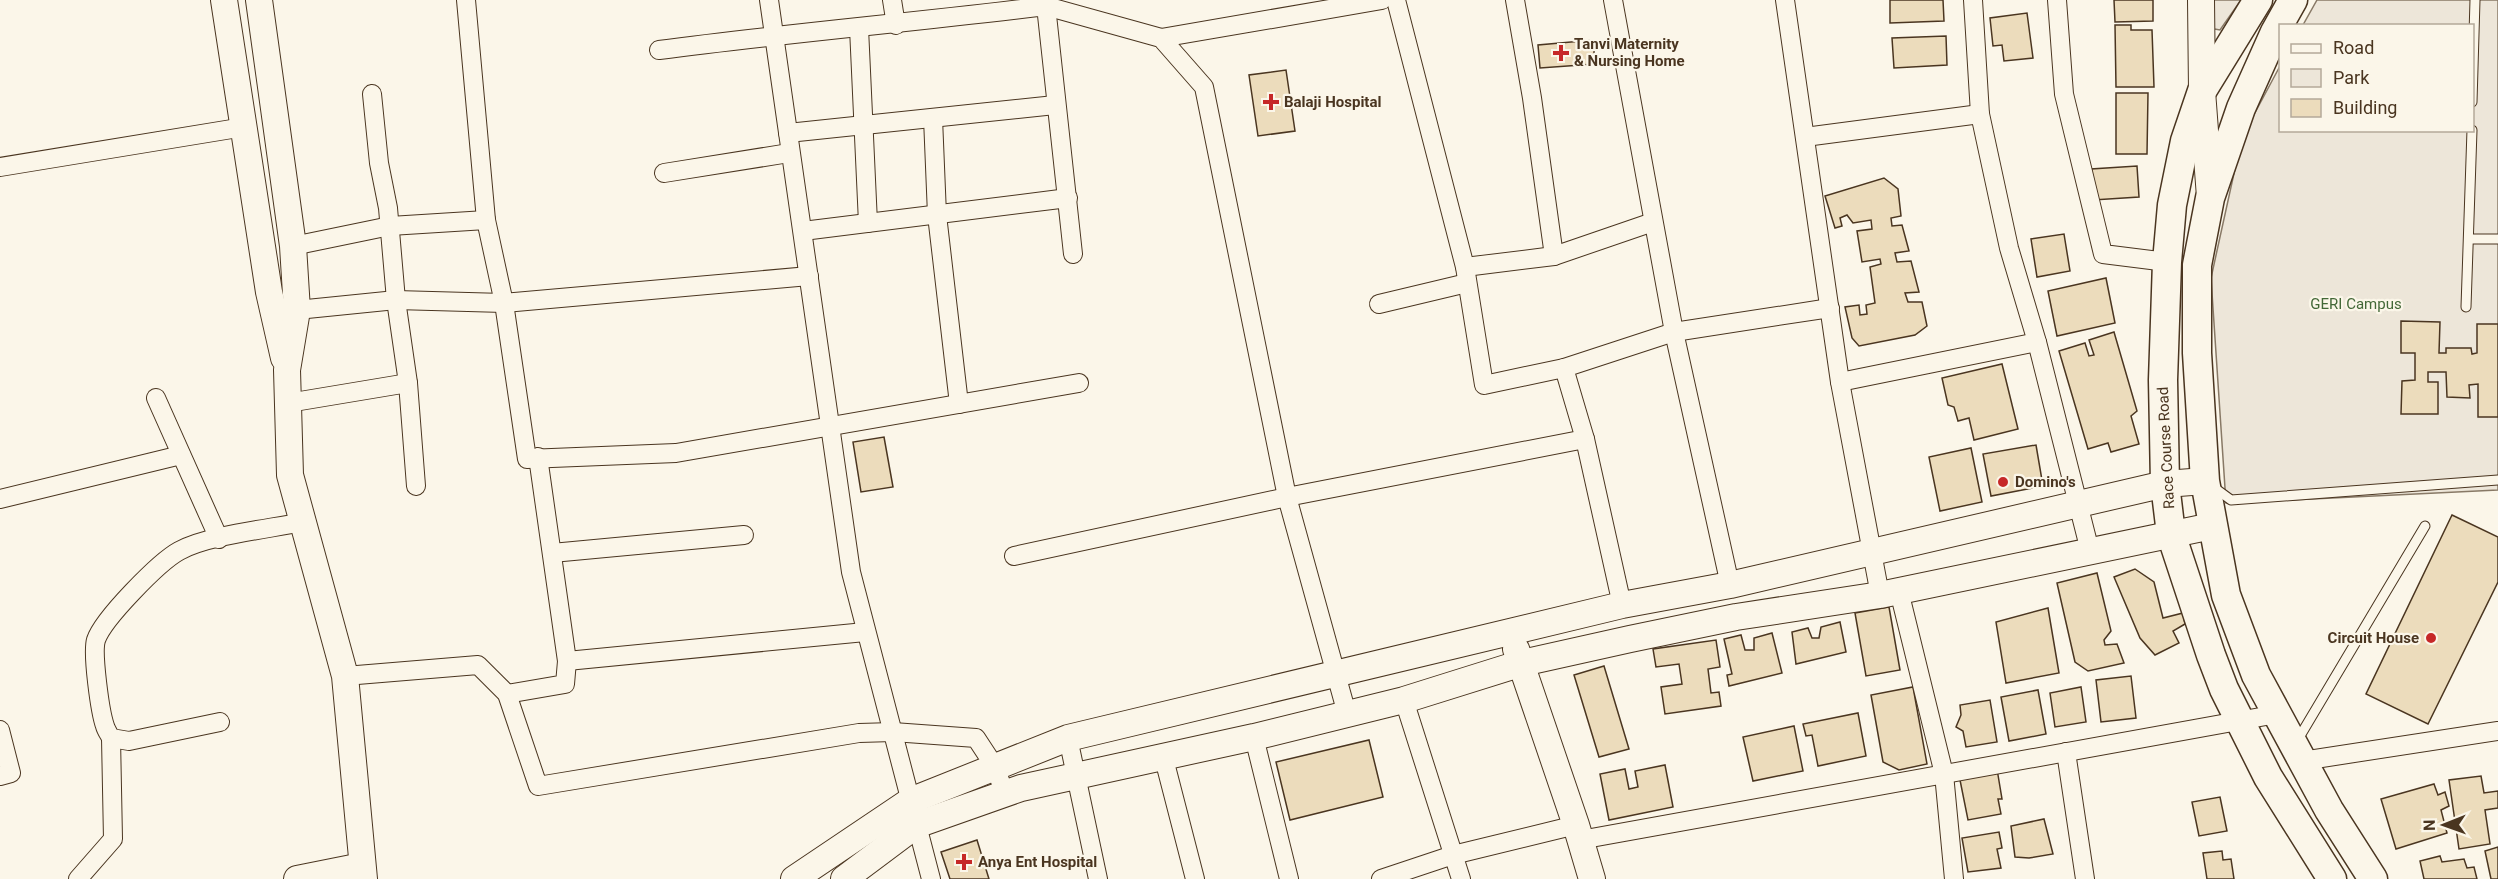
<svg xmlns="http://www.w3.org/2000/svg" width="2498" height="879" viewBox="0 0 2498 879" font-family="Roboto,sans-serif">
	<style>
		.green { fill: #ede6d9; stroke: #887966; stroke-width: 1.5 }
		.building { fill: #ecdcbc; stroke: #4a3520; stroke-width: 1.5 }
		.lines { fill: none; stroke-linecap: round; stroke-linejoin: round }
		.lane-casing { stroke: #4a3520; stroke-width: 11 }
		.street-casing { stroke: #4a3520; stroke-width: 20 }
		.secondary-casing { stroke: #4a3520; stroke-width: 28 }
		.primary-casing { stroke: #4a3520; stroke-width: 31 }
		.lane { stroke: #fbf6e9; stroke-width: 9 }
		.street { stroke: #fbf6e9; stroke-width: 18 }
		.secondary { stroke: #fbf6e9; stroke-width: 26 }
		.primary { stroke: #fbf6e9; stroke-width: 28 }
		.poi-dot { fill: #c62828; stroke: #fbf6e9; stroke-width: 2 }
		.labels { text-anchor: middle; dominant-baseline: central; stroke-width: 4.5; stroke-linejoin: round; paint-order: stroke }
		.poi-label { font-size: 15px; font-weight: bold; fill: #4a3520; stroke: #fbf6e9; text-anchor: start }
		.park-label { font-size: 15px; fill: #436837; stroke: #fbf6e9 }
		.street-label { font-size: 15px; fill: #4a3520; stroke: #fbf6e9 }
	</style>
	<rect width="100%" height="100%" fill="#fbf6e9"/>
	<g class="green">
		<polygon points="2209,0 2241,0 2220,30 2209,28"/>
		<polygon points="2317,0 2498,0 2498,490 2226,503 2211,278 2242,137 2280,66 2280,130 2472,130 2472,26 2303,25"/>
	</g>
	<g class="building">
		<polygon points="1890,0 1943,0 1944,21 1890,23"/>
		<polygon points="2114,0 2153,0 2153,21 2115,22"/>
		<polygon points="2027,13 2033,58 2004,61 2002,45 1993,46 1990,18"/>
		<polygon points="2115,25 2131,25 2131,30 2152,30 2154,87 2116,87"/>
		<polygon points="1946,36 1947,65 1894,68 1892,38"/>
		<polygon points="1593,40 1595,64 1540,68 1538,45"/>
		<polygon points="1286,70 1295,131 1258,136 1249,75"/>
		<polygon points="2116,93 2148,93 2147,154 2116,154"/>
		<polygon points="2137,166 2139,197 2093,200 2091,169"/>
		<polygon points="1884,178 1898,189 1901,216 1891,218 1892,226 1902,225 1909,251 1895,253 1897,262 1911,261 1919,292 1905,293 1908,302 1922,302 1927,326 1915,335 1859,346 1852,338 1845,307 1859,305 1860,315 1867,314 1866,305 1875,303 1870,267 1881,264 1880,259 1862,262 1857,231 1872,229 1871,220 1853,223 1847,215 1840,218 1842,226 1835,228 1825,196"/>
		<polygon points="2064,234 2070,271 2037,277 2031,239"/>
		<polygon points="2106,278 2115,323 2057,336 2048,291"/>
		<polygon points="2401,321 2440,322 2439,353 2446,353 2446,348 2471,348 2472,354 2477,353 2477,324 2498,324 2498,417 2478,417 2478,384 2469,385 2470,398 2447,397 2446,372 2428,372 2428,382 2438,382 2438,414 2401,414 2402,381 2415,380 2415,353 2401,353"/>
		<polygon points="2114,332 2137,411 2131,416 2139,444 2111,452 2108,443 2088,449 2059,351 2085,343 2089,356 2094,355 2089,340"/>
		<polygon points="2002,364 2018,429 1974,440 1969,418 1958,421 1954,407 1948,405 1942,378"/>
		<polygon points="884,437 893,487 861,492 853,442"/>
		<polygon points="2036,445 2043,486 1991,496 1983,454"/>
		<polygon points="1971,448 1982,502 1940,511 1929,457"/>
		<polygon points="2452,515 2498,537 2498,582 2428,724 2366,694"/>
		<polygon points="2135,569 2154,582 2163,618 2183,613 2185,624 2173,631 2179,643 2155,655 2140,638 2114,577"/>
		<polygon points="2097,573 2111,631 2104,640 2105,645 2117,644 2124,663 2088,671 2075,662 2057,583"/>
		<polygon points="1889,607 1900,670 1866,676 1855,613"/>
		<polygon points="2048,608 2059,673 2006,683 1996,622"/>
		<polygon points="1840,622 1846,652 1796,664 1792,632 1808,628 1812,638 1819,638 1821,627"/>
		<polygon points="1772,633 1782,673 1729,686 1727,675 1732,674 1724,639 1741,635 1745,650 1754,650 1754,638"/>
		<polygon points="1716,640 1720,667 1708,669 1711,693 1719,692 1721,706 1665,714 1661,687 1682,684 1679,664 1656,667 1653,649"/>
		<polygon points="1604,666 1629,749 1599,757 1574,675"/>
		<polygon points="2131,676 2136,718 2101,722 2096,680"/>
		<polygon points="1913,687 1927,764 1899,770 1883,762 1871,695"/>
		<polygon points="2081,687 2086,722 2055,727 2050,693"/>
		<polygon points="2038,690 2046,734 2009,741 2001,697"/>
		<polygon points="1990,700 1997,742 1966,747 1963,731 1956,727 1961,715 1960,705"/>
		<polygon points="1858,713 1866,756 1818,766 1812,735 1806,736 1803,724"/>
		<polygon points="1794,726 1803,771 1753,781 1743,737"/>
		<polygon points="1369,740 1383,797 1290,820 1276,762"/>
		<polygon points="1665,765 1673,807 1609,820 1600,774 1625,769 1629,789 1638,787 1635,771"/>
		<polygon points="1997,769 2002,799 1998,799 2001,814 1968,820 1959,775"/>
		<polygon points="2481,776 2484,793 2498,791 2498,808 2485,810 2490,844 2459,849 2449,780"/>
		<polygon points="2434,784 2438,795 2445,792 2449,806 2441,810 2447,833 2396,849 2381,799"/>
		<polygon points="2220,797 2227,831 2199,836 2192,802"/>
		<polygon points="2044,819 2053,854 2029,858 2015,857 2011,826"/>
		<polygon points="1999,832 2002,848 1997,849 2001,868 1968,872 1962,838"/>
		<polygon points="977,840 989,879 950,879 941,852"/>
		<polygon points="2498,847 2498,879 2491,879 2485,851"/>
		<polygon points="2222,851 2223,860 2231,859 2234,879 2207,879 2203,853"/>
		<polygon points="2440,856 2442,862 2464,859 2467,868 2474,867 2477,879 2424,879 2420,861"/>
	</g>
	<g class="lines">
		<defs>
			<g id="lane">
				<polyline points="2472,102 2475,0"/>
				<polyline points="2469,239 2498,239"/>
				<polyline points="2466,307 2472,130"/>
				<polyline points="2212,486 2231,500 2498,480"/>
				<polyline points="2297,741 2425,526"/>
			</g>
			<g id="street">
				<polyline points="466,0 486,220 504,303 527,459 676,453 1079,383"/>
				<polyline points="769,0 851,572 931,879"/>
				<polyline points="892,0 896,25"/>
				<polyline points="1045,0 1046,6 1161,38 1204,87 1287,497 1347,714"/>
				<polyline points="1396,0 1465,267 1484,385 1564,368 1674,332 1830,308"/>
				<polyline points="1515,0 1532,98 1554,256"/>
				<polyline points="1613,0 1674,332 1730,585"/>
				<polyline points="1785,0 1840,382 1880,595"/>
				<polyline points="1973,0 1980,114 2009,248 2037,342 2090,551"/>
				<polyline points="2057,0 2064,94 2103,254 2167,262"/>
				<polyline points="859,28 868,223"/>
				<polyline points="1161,38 1382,0"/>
				<path d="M659,50C788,33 917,22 1046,6L1073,254"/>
				<polyline points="372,94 379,163 388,208 396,300 408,383 416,486"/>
				<polyline points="933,118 937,215 959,404"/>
				<polyline points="788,133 1055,105"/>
				<polyline points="1805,137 1980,114"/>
				<polyline points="0,167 244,127"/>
				<polyline points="664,173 789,153"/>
				<polyline points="803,231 1068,198"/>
				<polyline points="293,246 390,226 486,220"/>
				<polyline points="1465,267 1554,256 1653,222"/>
				<polyline points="1379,304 1467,283"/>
				<polyline points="297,310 396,300 504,303 809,276"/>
				<polyline points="1564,368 1585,439 1622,605"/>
				<polyline points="1840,382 2037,342"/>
				<polyline points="156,398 219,539"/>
				<polyline points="288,403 408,383"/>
				<polyline points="0,499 181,455"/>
				<polyline points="552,553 744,535"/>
				<polyline points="1014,556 1287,497 1585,439"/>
				<polyline points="1899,591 1944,774 1954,879"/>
				<polyline points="567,661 865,632"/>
				<polyline points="345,676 478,665 507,694 538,786 859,733 893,732 976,738 995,767 1005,794"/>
				<polyline points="507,694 565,684 567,661 538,457"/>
				<polyline points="1404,700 1461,879"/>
				<path d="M220,722L129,741L111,738C109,734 106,730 105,726C100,712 92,653 96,640C103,619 159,562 179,551C208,535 269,529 303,522"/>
				<polyline points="0,730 11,773 0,776"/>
				<polyline points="1254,737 1289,879"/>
				<polyline points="1068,738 1098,879"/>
				<polyline points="2066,752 2085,879"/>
				<polyline points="1163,755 1195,879"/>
				<polyline points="2302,761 2498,731"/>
				<polyline points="1580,840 2277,714"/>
				<polyline points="78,879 113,839 111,738"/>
				<polyline points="1381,879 1453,855 1576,825"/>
			</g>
			<g id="secondary">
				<polyline points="224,0 269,292 284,358"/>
				<polyline points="259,0 293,246 297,310 287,370 290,475 345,676 364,879"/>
				<polyline points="2201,0 2202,91 2210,197"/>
				<polyline points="1516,649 1576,825 1592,879"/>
				<polyline points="297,879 362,866"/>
				<polyline points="794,879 910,801 1068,738 1622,605 1730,585 2165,484 2205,481"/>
				<polyline points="844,879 916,825 1021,788 1254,737 1404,700 1522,663 1630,639 1736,617 1880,595 2212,526"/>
			</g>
			<g id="primary">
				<polyline points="2258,0 2202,91 2185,141 2172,205 2167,262 2163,380 2165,484 2171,534 2211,655 2224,689 2268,777 2332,879"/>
				<polyline points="2293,0 2275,32 2241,108 2210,198 2197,265 2197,353 2205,481 2226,595 2256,675 2329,810 2373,879"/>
			</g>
		</defs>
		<use href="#lane" class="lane-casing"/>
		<use href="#street" class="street-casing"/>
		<use href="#secondary" class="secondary-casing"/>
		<use href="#primary" class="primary-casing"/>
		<use href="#lane" class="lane"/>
		<use href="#street" class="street"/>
		<use href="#secondary" class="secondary"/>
		<use href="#primary" class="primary"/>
	</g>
	<g class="poi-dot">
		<path d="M1558 44h6v6h6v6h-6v6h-6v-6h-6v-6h6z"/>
		<path d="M1268 93h6v6h6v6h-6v6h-6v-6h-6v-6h6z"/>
		<circle cx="2003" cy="482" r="6"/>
		<circle cx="2431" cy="638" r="6"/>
		<path d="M961 853h6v6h6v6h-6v6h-6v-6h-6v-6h6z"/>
	</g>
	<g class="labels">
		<g class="poi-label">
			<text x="1574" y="44">Tanvi Maternity<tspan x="1574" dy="17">&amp; Nursing Home</tspan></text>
			<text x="1284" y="102">Balaji Hospital</text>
			<text x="2015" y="482">Domino's</text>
			<text x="2419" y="638" text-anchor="end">Circuit House</text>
			<text x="978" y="862">Anya Ent Hospital</text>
		</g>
		<g class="park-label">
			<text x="2356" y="304">GERI Campus</text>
		</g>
		<g class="street-label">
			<text transform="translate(2166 448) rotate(-93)">Race Course Road</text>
		</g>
	</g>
	<rect x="2279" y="24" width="195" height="108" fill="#fbf6e9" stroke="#b4a999" stroke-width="1.5"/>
	<rect x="2291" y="44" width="30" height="9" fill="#fbf6e9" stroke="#b4a999" stroke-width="1.5"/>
	<text x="2333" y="54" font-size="18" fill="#4a3520">Road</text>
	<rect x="2291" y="69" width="30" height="18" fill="#ede6d9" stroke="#b4a999" stroke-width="1.5"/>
	<text x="2333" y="84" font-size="18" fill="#4a3520">Park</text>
	<rect x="2291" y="99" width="30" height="18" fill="#ecdcbc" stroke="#b4a999" stroke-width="1.5"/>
	<text x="2333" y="114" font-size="18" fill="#4a3520">Building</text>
	<g transform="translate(2444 825) rotate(269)" stroke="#fbf6e9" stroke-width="4.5" paint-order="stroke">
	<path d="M0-4.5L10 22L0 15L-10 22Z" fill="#4a3520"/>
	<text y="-9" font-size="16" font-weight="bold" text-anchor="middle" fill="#4a3520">N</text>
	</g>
</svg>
